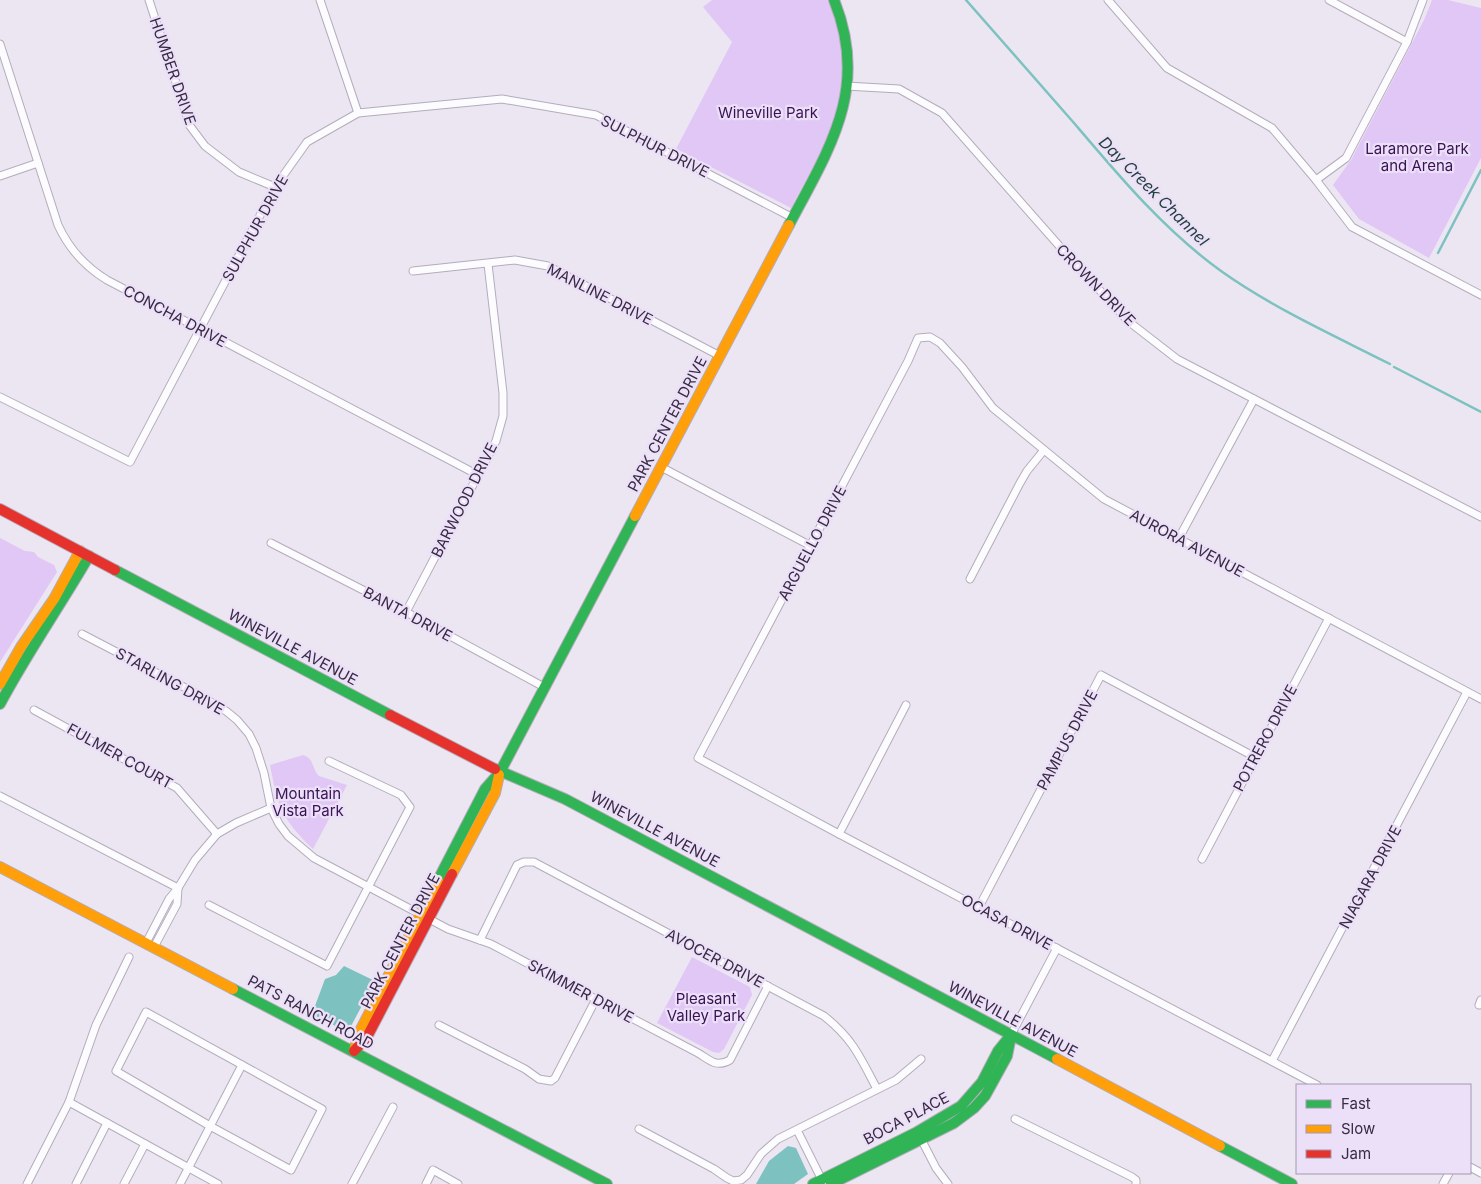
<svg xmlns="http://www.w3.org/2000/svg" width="1481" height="1184" viewBox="0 0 1481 1184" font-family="Inter,sans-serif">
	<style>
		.green { fill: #e0c7f5 }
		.water { fill: #7dc2c0 }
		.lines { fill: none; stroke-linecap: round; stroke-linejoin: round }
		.stream { stroke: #7dc2c0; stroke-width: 2.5 }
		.street-casing { stroke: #b4acbc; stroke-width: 9 }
		.fast-casing { stroke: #b4acbc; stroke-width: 12 }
		.slow-casing { stroke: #b4acbc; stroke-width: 12 }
		.jam-casing { stroke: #b4acbc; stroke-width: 12 }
		.street { stroke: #fcfbfd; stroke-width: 7 }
		.fast { stroke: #30b455; stroke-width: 10 }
		.slow { stroke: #ff9f0a; stroke-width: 10 }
		.jam { stroke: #e5322d; stroke-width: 10 }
		.labels { text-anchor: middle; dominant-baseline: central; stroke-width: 4.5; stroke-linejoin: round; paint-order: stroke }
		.street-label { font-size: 15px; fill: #372a42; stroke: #ece0f8 }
		.park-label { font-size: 15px; fill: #391253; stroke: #ece0f8 }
		.water-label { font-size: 16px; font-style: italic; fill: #22413e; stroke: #ece0f8 }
	</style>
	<rect width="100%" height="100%" fill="#ece6f2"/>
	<g class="green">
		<path d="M712,0H829C841,26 849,73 841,101C831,139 809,173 791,208L676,149L732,42L703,7Z"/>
		<polygon points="1432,0 1448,0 1481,8 1481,158 1429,258 1359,219 1333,185 1351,160 1424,20"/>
		<polygon points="0,538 25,551 34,552 38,557 54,565 57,572 0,662"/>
		<path d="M303,755C314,758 312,769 319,776L347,785L313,849C281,818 278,807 270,765Z"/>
		<polygon points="692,957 750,987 752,995 724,1049 719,1053 713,1052 657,1023"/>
	</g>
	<g class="water">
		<polygon points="344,966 375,981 350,1028 343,1030 312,1014 325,979 336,975"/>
		<polygon points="788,1146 796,1148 808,1174 794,1184 756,1184 769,1161"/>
	</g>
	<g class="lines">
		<g class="stream">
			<path d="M966,0C1002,41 1038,82 1074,123C1119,176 1164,230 1221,271C1273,308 1333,335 1390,364"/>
			<polyline points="1438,253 1481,170"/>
			<polyline points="1394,367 1481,412"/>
		</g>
		<defs>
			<g id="street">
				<polyline points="149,0 190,126 205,146 239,172 275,187"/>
				<polyline points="320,0 358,113"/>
				<polyline points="1108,0 1167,68 1272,128 1316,180 1352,227 1481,295"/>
				<polyline points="1329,0 1407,42"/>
				<path d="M0,44L58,225C69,249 84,266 107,280L478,475"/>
				<polyline points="846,86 899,89 942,113 1062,249 1128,321 1177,359 1481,517"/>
				<polyline points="0,176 38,163"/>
				<polyline points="1316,180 1346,158 1407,42 1423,0"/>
				<polyline points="413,271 515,260 548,266 720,356"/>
				<polyline points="0,397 130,462 275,187 307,142 358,113 502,99 596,115 793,218"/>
				<polyline points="661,467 811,546"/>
				<polyline points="1179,538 1254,399"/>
				<polyline points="271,543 406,612 544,687"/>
				<polyline points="970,579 1020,483 1027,471 1044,450"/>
				<polyline points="406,612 496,441 503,416 503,393 488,264"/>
				<path d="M82,634L201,696L226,711L237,720L249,734L256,748L264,773L271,808L279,824L288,836L314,858L448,929L491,944L698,1053C710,1060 716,1068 730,1060L768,986"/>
				<polyline points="34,710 177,788 217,834"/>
				<polyline points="0,796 178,888"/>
				<polyline points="839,834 906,705"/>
				<polyline points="1202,859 1329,618"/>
				<polyline points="209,905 327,966 410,807 401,795 329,761"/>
				<polyline points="979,907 1101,675 1255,757"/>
				<path d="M480,940L517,865L524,862H534L824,1016C853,1039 860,1057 877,1089"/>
				<polyline points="146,943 169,899 178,888 195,860 217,834 236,823 271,808"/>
				<polyline points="154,947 177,904 178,888"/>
				<polyline points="1479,1005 1481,1000"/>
				<polygon points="146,1012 322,1109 291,1170 210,1126 116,1071"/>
				<polyline points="439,1025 525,1069 539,1079 551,1081 555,1078 596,999"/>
				<polyline points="1011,1035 1057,948"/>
				<polyline points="1272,1061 1467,692"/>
				<polyline points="1317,1085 839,834 698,758 908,361 918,338 930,337 940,343 962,367 993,408 1104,499 1481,699"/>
				<polyline points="69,1102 218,1184"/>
				<polyline points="1015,1119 1132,1177 1136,1180 1136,1184"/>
				<polyline points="639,1129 714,1169 727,1178 733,1181 741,1180 747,1175 761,1154 778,1139 896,1080 921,1059"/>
				<polyline points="797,1130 824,1184"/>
				<polyline points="919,1135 936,1168 948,1184"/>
				<polyline points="1470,1167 1481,1173"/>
				<polyline points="27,1184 69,1102 96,1025 129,957"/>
				<polyline points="76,1184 107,1123"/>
				<polyline points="124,1184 145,1144"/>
				<polyline points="180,1184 242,1065"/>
				<polyline points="352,1184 393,1107"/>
				<polyline points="426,1184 433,1170 458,1184"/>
				<polyline points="1443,1184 1449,1173"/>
			</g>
			<g id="fast">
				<path d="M789,225C829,149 870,89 834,0"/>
				<polyline points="115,570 390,715"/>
				<path d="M0,704C27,653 60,606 89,556"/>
				<polyline points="495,769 565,799 1057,1059"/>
				<polyline points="438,880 485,789 500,772 635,516"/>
				<polyline points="233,989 607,1184"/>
				<polyline points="1220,1146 1292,1184"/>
				<polyline points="813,1184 917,1132 961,1106 982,1082 998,1051 1011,1035"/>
				<polyline points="831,1184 954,1123 974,1108 985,1096 1007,1056 1011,1036"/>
			</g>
			<g id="slow">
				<polyline points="635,516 789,225"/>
				<polyline points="0,684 21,647 54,599 80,551"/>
				<polyline points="0,867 233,989"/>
				<polyline points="452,874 495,793 499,775"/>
				<polyline points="354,1051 359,1033 438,880"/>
				<polyline points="1057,1059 1220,1146"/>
			</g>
			<g id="jam">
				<polyline points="0,509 115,570"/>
				<polyline points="390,715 495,769"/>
				<polyline points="354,1051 367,1037 452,874"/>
			</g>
		</defs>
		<use href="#street" class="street-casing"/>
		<use href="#fast" class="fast-casing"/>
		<use href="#slow" class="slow-casing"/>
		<use href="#jam" class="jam-casing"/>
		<use href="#street" class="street"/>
		<use href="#fast" class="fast"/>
		<use href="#slow" class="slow"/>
		<use href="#jam" class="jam"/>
	</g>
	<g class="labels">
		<g class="street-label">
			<text transform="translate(173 71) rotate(71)">HUMBER DRIVE</text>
			<text transform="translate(655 146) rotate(27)">SULPHUR DRIVE</text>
			<text transform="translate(255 228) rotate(-61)">SULPHUR DRIVE</text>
			<text transform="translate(1096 285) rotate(46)">CROWN DRIVE</text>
			<text transform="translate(600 294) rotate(27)">MANLINE DRIVE</text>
			<text transform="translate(175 316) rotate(28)">CONCHA DRIVE</text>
			<text transform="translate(667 424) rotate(-62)">PARK CENTER DRIVE</text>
			<text transform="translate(464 500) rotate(-63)">BARWOOD DRIVE</text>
			<text transform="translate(812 543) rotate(-62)">ARGUELLO DRIVE</text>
			<text transform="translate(1187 543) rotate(28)">AURORA AVENUE</text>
			<text transform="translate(408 614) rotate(28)">BANTA DRIVE</text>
			<text transform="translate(293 647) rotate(28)">WINEVILLE AVENUE</text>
			<text transform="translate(170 681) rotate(29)">STARLING DRIVE</text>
			<text transform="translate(1265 738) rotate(-62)">POTRERO DRIVE</text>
			<text transform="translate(1067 740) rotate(-62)">PAMPUS DRIVE</text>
			<text transform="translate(120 756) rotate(29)">FULMER COURT</text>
			<text transform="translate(655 829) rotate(28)">WINEVILLE AVENUE</text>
			<text transform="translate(1370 877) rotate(-62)">NIAGARA DRIVE</text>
			<text transform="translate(1007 922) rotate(28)">OCASA DRIVE</text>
			<text transform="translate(400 941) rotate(-62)">PARK CENTER DRIVE</text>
			<text transform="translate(715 958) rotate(28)">AVOCER DRIVE</text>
			<text transform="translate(581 991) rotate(28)">SKIMMER DRIVE</text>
			<text transform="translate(311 1012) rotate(28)">PATS RANCH ROAD</text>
			<text transform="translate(1013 1019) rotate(28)">WINEVILLE AVENUE</text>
			<text transform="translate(906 1118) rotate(-28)">BOCA PLACE</text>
		</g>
		<g class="park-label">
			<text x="768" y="112">Wineville Park</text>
			<text x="1417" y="148">Laramore Park<tspan x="1417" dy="17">and Arena</tspan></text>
			<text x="308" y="793">Mountain<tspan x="308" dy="17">Vista Park</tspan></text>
			<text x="706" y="998">Pleasant<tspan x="706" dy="17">Valley Park</tspan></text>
		</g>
		<g class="water-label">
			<text transform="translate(1154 191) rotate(45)">Day Creek Channel</text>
		</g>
	</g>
	<rect x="1296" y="1084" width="175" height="90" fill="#ece0f8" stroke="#a497af"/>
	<rect x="1306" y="1100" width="25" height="8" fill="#30b455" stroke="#a497af"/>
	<text x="1341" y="1109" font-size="15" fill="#372a42">Fast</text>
	<rect x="1306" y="1125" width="25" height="8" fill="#ff9f0a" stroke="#a497af"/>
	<text x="1341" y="1134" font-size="15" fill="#372a42">Slow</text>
	<rect x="1306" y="1150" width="25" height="8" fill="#e5322d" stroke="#a497af"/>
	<text x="1341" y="1159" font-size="15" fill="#372a42">Jam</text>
</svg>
